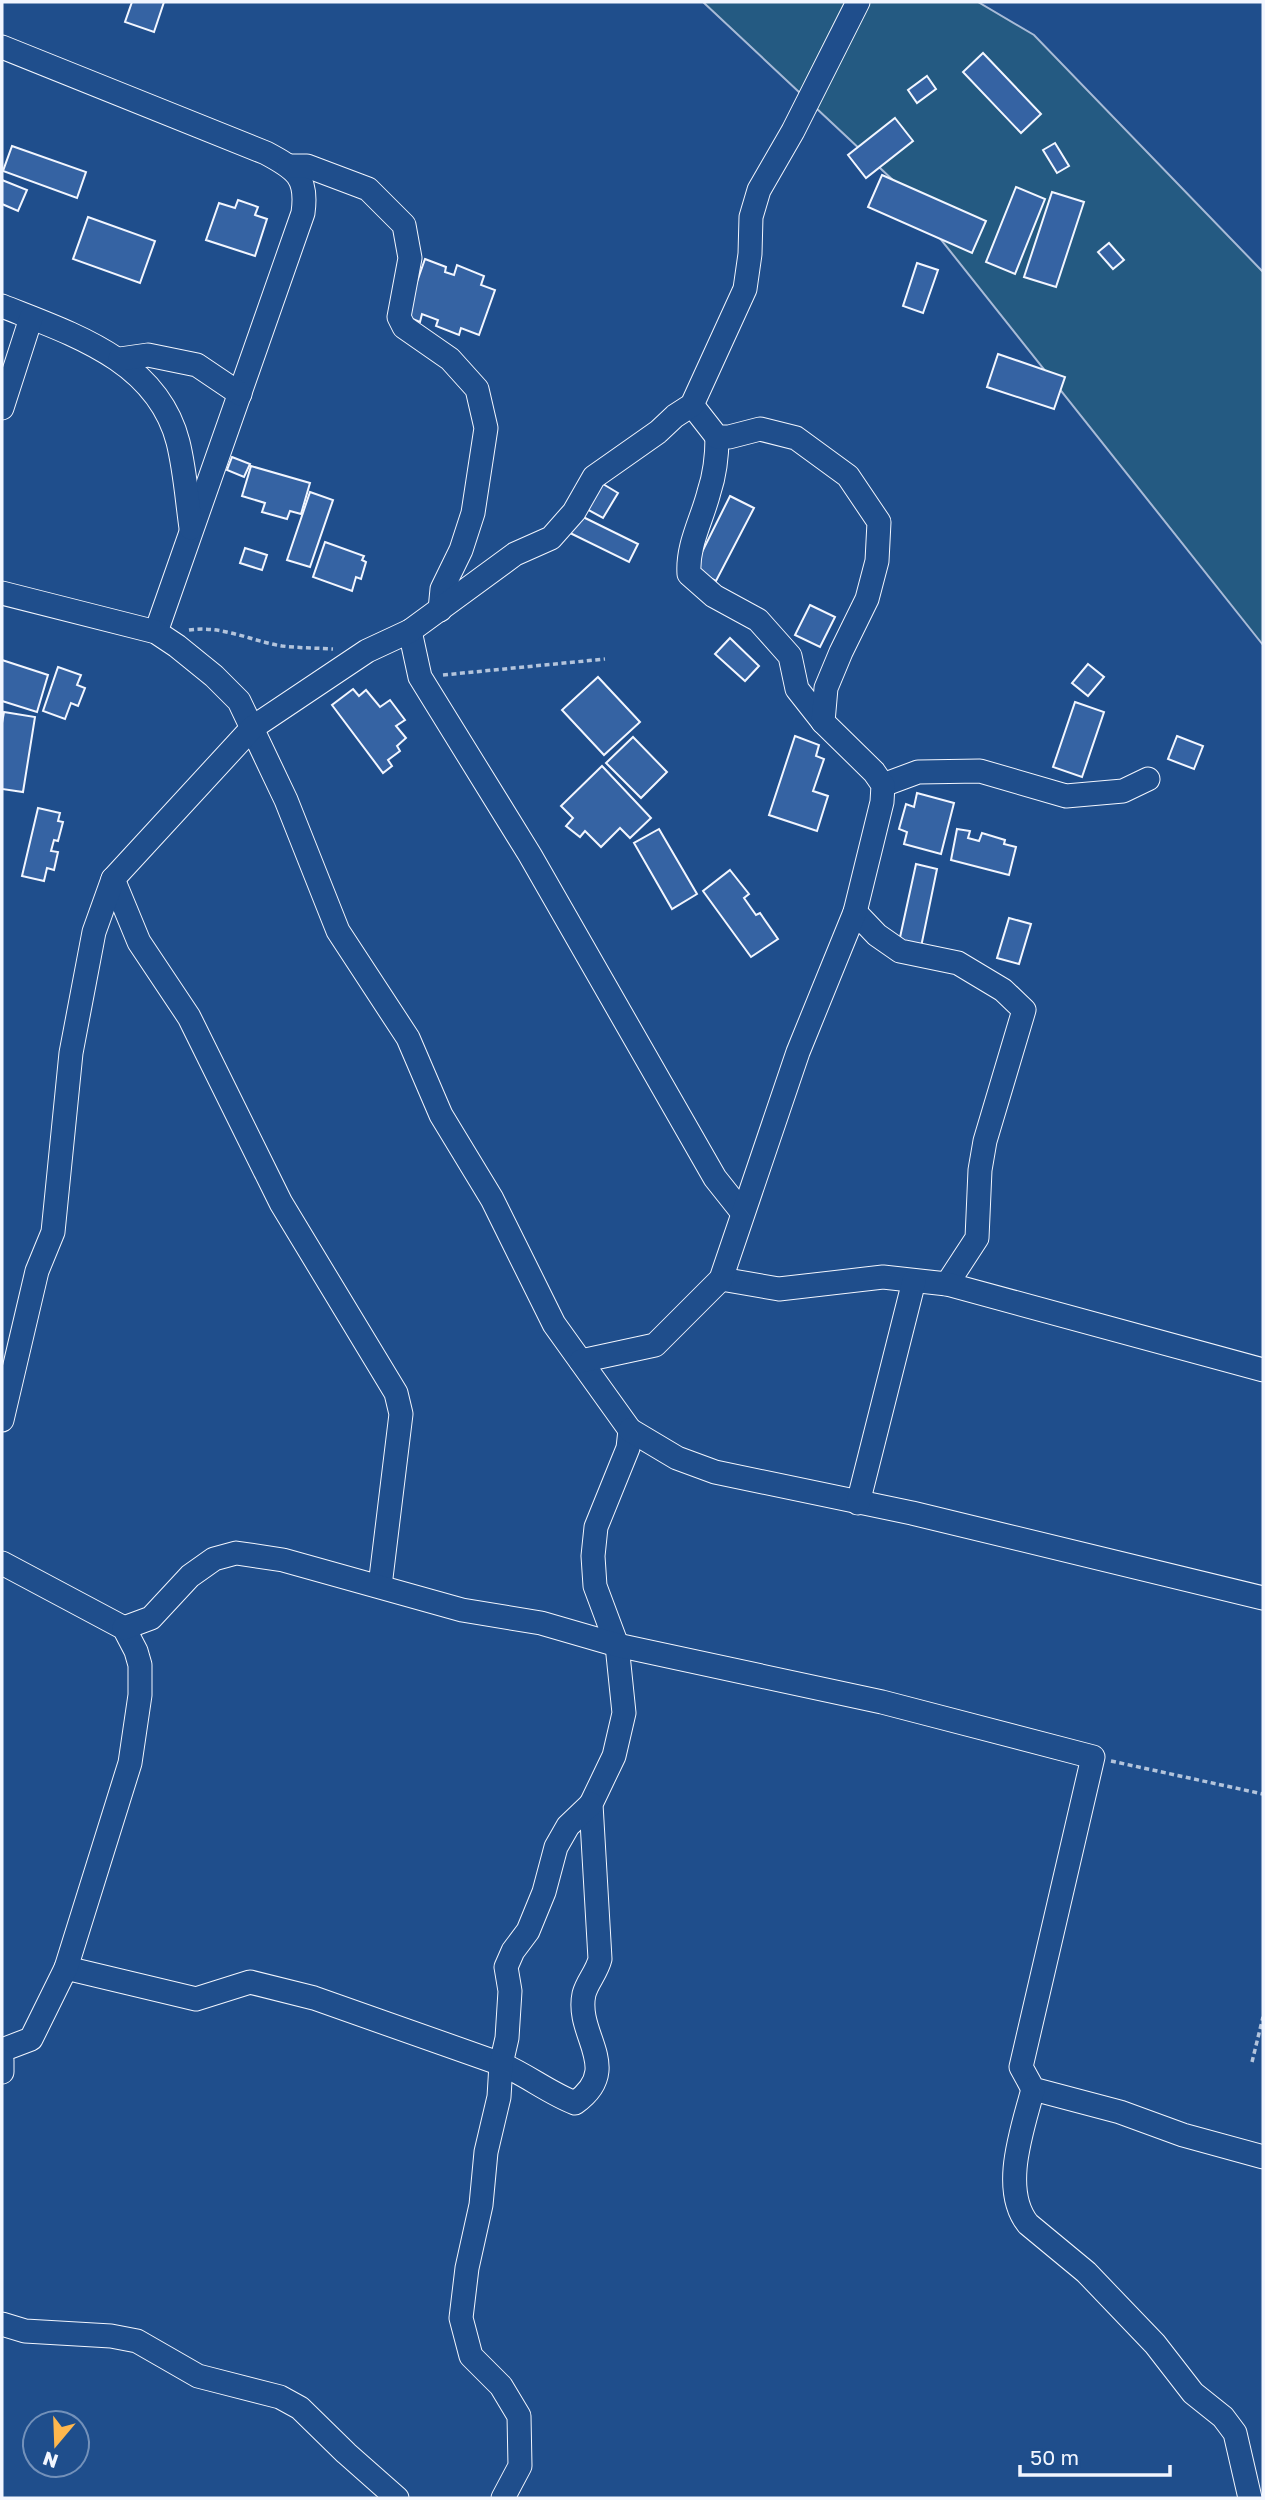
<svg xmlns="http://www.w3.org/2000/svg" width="1265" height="2500" viewBox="0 0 1265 2500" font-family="'Golos Text',sans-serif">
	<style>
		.green { fill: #245a82; stroke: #a8bbd7; stroke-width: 2 }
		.building { fill: #3563a3; stroke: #f2f6ff; stroke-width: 2 }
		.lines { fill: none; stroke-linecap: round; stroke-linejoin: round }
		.minor-casing { stroke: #f2f6ff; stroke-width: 25 }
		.path { stroke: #b3c4dc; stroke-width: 3.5; stroke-dasharray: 5 3.5; stroke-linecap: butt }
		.minor { stroke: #1f4e8c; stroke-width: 23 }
	</style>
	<rect width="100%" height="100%" fill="#1f4e8c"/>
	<polygon class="green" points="703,2 978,2 1034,35 1263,272 1263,645 896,183"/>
	<g class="building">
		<polygon points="132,2 164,2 154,32 125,22"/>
		<polygon points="983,53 1041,114 1021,133 963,72"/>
		<polygon points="927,76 936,89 917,103 908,90"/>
		<polygon points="895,118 913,141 866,178 848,155"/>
		<polygon points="1055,143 1069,166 1057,173 1043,150"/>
		<polygon points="12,146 86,172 77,198 3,171"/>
		<polygon points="882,175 986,221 972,253 868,207"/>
		<polygon points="2,180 27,190 18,211 2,204"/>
		<polygon points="1016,187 1045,199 1015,274 986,262"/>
		<polygon points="1052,192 1084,202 1056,287 1024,277"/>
		<polygon points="238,200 258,207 255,215 267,219 255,256 206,240 219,203 235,208"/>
		<polygon points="88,217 155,241 140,283 73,259"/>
		<polygon points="1109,243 1124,260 1113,269 1098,252"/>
		<polygon points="425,259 446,267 445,272 454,275 457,265 484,276 481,285 495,290 479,335 461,328 459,335 436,326 438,320 422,314 420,322 405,316"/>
		<polygon points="917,263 938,270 923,313 903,306"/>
		<polygon points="998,354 1065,377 1054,409 987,387"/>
		<polygon points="232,457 250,464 244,477 227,470"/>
		<polygon points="251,466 310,483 301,514 290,511 287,519 262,512 265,503 242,496"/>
		<polygon points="598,481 618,493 603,518 583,507"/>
		<polygon points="310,492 333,500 310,567 287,560"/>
		<polygon points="730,496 754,508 716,581 693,570"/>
		<polygon points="579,515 638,544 629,562 570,533"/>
		<polygon points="325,542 364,556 362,560 366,562 361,579 356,577 352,591 313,577"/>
		<polygon points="245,548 267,555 262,570 240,563"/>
		<polygon points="810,605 835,617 820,647 795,635"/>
		<polygon points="730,638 759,666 745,681 715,654"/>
		<polygon points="2,660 48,675 37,712 2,701"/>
		<polygon points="1088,664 1104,677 1088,696 1072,683"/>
		<polygon points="58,667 81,675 77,685 85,688 78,706 71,703 65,719 43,711"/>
		<polygon points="598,677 640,722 604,755 562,710"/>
		<polygon points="353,689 359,696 366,690 380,707 390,700 405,720 396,726 406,738 397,746 400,751 388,760 392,766 383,773 332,705"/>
		<polygon points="1075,702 1104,712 1082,777 1053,767"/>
		<polygon points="4,712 35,717 23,792 2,789 2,723"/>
		<polygon points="795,736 819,745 816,756 824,759 813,791 828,796 817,831 769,815"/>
		<polygon points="1177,736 1203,746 1194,769 1168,759"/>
		<polygon points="633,737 667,772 641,798 606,763"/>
		<polygon points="602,766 651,818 630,838 620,828 601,847 585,831 580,837 566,826 573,818 561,806"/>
		<polygon points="917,793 954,803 941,854 904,844 907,832 899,829 906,804 914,807"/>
		<polygon points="38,808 60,813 58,821 63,822 58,841 54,840 51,851 58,852 54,870 47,868 44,881 22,876"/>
		<polygon points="659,829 697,894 672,909 634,843"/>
		<polygon points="957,829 970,831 968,838 979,841 982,833 1005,840 1004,844 1016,847 1009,875 951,860"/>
		<polygon points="916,864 937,869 921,947 899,942"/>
		<polygon points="730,870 749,894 744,898 756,915 760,913 778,939 751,957 703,891"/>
		<polygon points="1009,918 1031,924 1019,964 997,958"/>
	</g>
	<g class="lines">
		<defs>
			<g id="minor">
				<path d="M2,47L266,153C296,169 308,177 303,213L156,632"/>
				<polyline points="289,166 307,166 368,189 404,225 410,258 399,317 404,327 450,359 477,389 486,428 473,513 461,550 442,589 440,610"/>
				<path d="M2,306C72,334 157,360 178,442C185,470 187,500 191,528"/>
				<polyline points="120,359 148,355 197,365 240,394"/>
				<polyline points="2,408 31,318"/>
				<path d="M717,437C717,456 715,474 709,492C702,520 687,545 689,574L714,596L758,620L790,656L797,689L823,722"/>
				<path d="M2,593L156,632L177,646L214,676L239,701L286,800L338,931L408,1038L441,1115L492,1199L554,1324L630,1430L628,1448L596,1527L593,1556L595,1586L617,1645L624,1713L614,1756L591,1804L600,1959C597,1972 587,1982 584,1994C575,2036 624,2068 575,2103C549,2093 527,2075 501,2064L314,1998L250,1982L196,1999L66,1968"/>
				<polyline points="410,631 420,677 530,855 715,1178 742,1212"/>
				<polyline points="883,785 918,772 980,771 1066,796 1123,791 1148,779"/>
				<polyline points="113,879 139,942 189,1017 281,1203 396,1393 401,1414 380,1586"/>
				<polyline points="855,912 877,935 900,951 958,963 1003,990 1024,1010 985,1141 980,1170 977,1238 947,1284"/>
				<polyline points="721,1279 779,1289 883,1277 947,1284 1263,1370"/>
				<polyline points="581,1361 655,1345 721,1279 798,1052 855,912 882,802 883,785 874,772 823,722 826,688 841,652 867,599 877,561 879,522 848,476 796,438 760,429 729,437 717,437 692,405"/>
				<polyline points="2,1420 37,1271 53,1232 71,1053 94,932 113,879 252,728 367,651 410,631 515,554 551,538 574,512 594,477 658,432 675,416 692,405 745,289 750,254 751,217 759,190 793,131 858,2"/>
				<polyline points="630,1430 677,1458 715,1472 912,1513 1263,1598"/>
				<polyline points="858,1503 914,1281"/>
				<polyline points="2,1563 124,1628 136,1651 140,1665 140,1695 130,1763 66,1968 31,2039 2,2050"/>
				<polyline points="124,1628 151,1618 190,1576 214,1559 236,1553 283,1560 462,1610 541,1623 617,1645 882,1702 1093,1757 1021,2067 1033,2089 1120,2112 1183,2135 1263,2157"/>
				<polyline points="2,2061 2,2072"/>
				<path d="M1033,2089C1023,2128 1000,2189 1028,2224L1086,2272L1155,2344L1193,2393L1223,2417L1235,2433L1250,2498"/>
				<polyline points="2,2324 25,2331 111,2336 137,2341 198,2376 280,2397 300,2408 346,2453 397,2498"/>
				<polyline points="503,2498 520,2466 519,2416 501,2386 471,2356 461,2318 467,2268 481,2205 486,2152 499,2097 501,2064 507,2038 510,1991 506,1967 513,1951 528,1931 544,1892 556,1847 568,1826 591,1804"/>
			</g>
		</defs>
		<use href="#minor" class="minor-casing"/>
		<g class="path">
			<path d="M189,630C222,625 251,641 282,646C299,648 316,648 333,649"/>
			<polyline points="443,675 605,659"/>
			<polyline points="1111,1761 1263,1794"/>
			<polyline points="1252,2062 1263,2017"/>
		</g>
		<use href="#minor" class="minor"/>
	</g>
	<rect width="1265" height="2500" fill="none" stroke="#f2f6ff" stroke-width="7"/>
	<g transform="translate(56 2444) rotate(199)"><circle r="33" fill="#1f4e8c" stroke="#7391ba" stroke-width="2"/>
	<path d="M0-5L12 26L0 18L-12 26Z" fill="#ffb74d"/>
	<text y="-10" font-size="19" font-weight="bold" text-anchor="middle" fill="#f2f6ff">N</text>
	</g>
	<path d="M1020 2465v10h150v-10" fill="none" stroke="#f2f6ff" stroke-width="3.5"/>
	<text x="1030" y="2465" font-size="21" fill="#f2f6ff" stroke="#1f4e8c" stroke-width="5" paint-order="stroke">50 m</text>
</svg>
